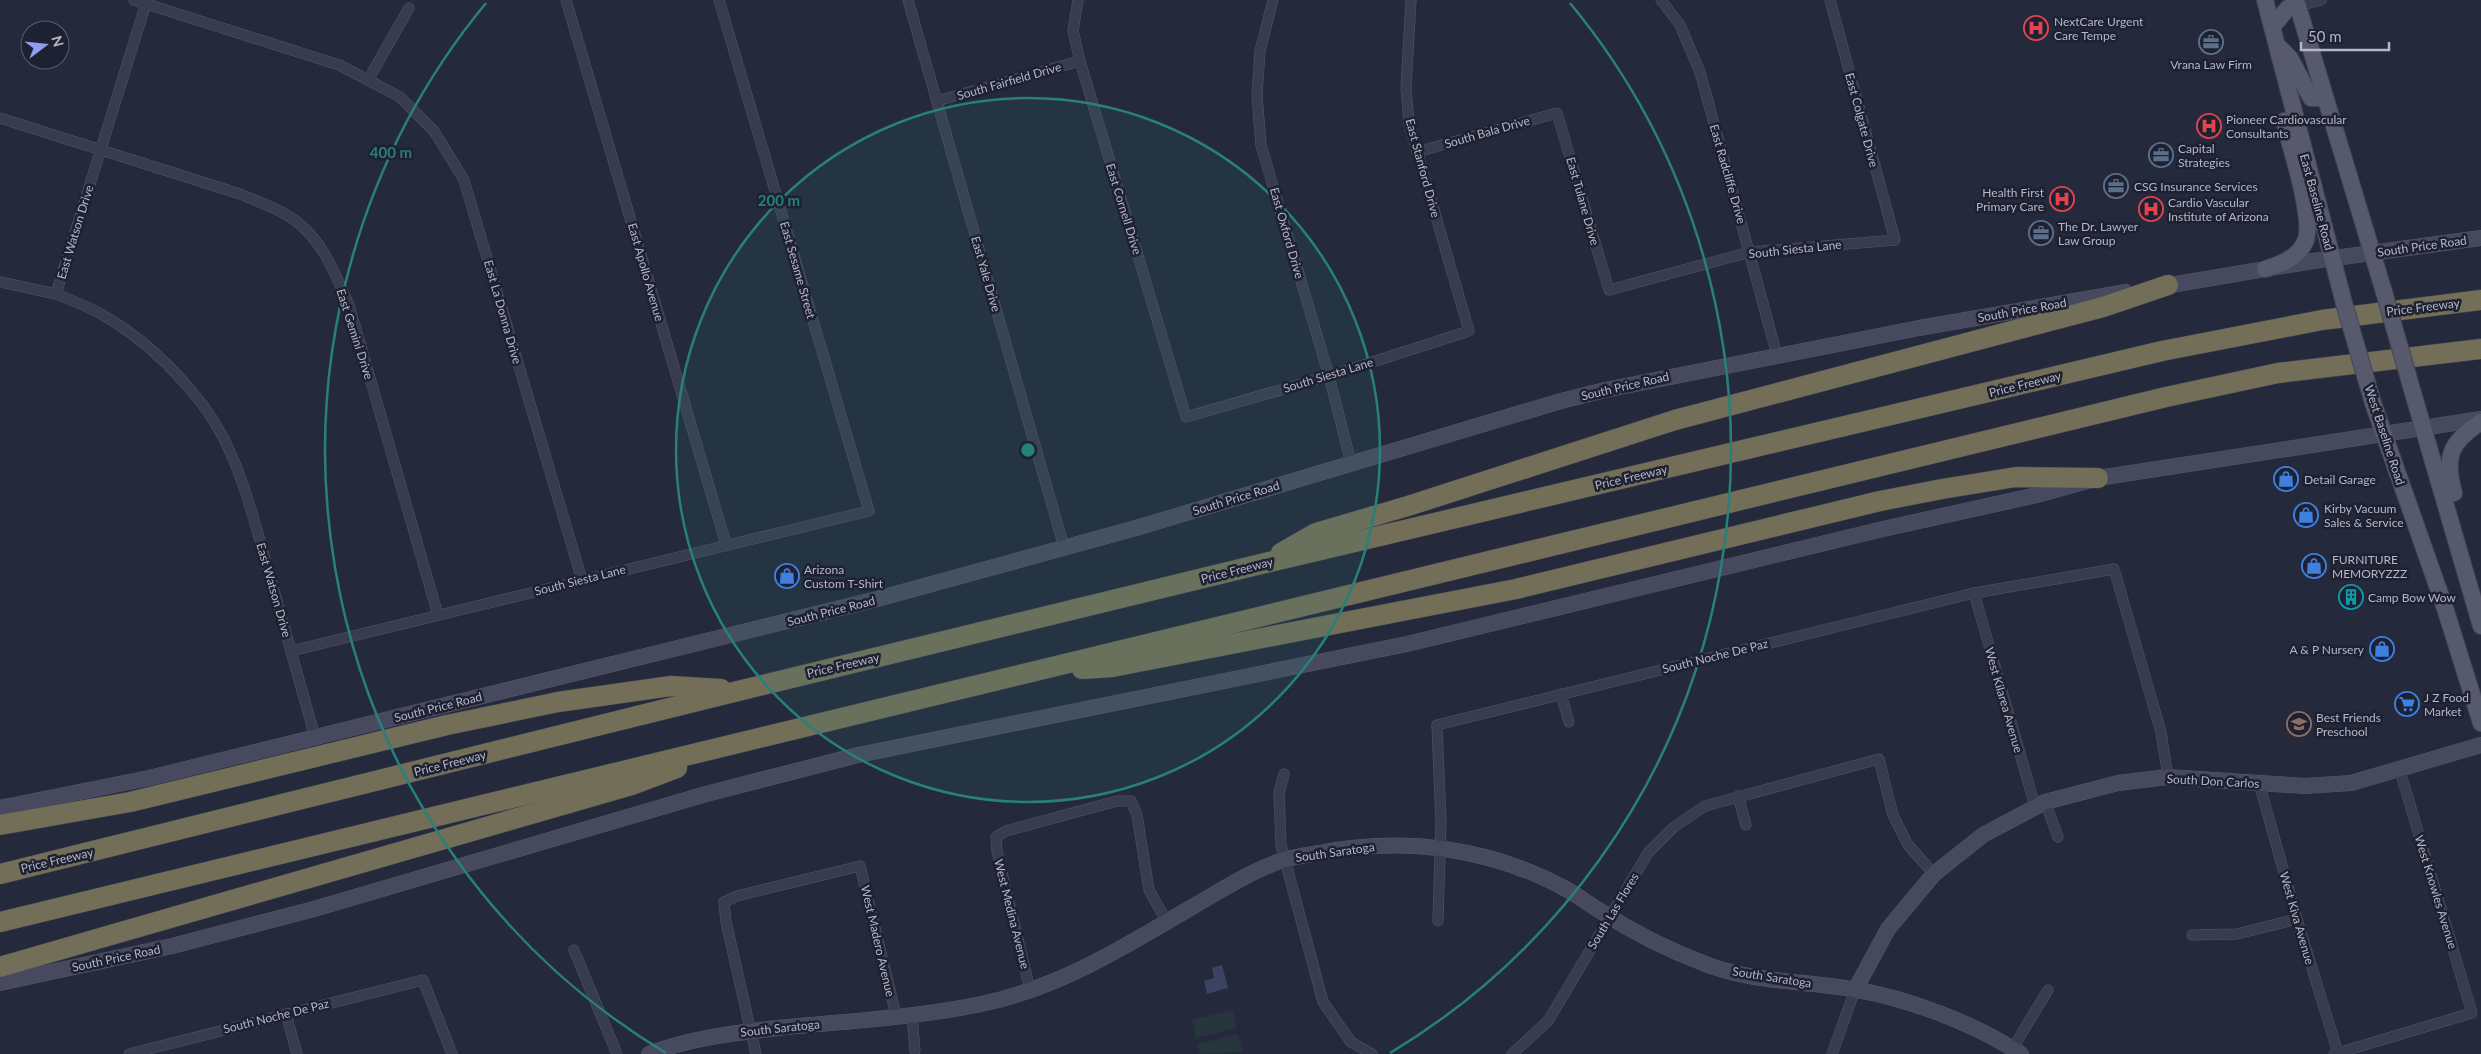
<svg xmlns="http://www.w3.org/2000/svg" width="2481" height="1054" viewBox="0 0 2481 1054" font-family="Lato,sans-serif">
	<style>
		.green { fill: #27353d }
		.water { fill: #3c4264 }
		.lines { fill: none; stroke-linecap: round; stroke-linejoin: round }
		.street-casing { stroke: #545767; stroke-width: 11 }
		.secondary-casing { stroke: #545767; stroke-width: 16 }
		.primary-casing { stroke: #424555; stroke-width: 18 }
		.highway-casing { stroke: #414454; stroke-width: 21 }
		.street { stroke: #393c4c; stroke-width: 10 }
		.secondary { stroke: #474a5f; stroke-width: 15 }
		.primary { stroke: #575a6c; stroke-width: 16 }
		.highway { stroke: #726e57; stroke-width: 20 }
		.primary-bridge-casing { stroke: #424555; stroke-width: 18; stroke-linecap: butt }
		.primary-bridge { stroke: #575a6c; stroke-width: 16 }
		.ring { fill: none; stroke: #28807b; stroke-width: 2.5 }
		.labels { text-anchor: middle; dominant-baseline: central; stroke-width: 5; stroke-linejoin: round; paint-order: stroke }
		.poi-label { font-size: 12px; fill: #b5b7c7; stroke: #1e2131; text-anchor: start }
		.street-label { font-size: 12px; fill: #b5b7c7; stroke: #1e2131 }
		.centre { fill: #28807b; stroke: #1e2131; stroke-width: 2.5 }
		.ring-label { font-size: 15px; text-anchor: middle; font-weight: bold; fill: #28807b; stroke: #1e2131; stroke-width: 5; stroke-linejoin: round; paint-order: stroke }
	</style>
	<rect width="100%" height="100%" fill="#25293c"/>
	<g class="green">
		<polygon points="1233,1010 1237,1028 1196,1038 1192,1020"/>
		<polygon points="1238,1034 1243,1052 1200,1054 1197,1044"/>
	</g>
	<polygon class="water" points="1222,965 1228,988 1207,994 1204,981 1214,978 1212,968"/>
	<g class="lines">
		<defs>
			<g id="street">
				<polyline points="134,0 339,65 368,80 400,97 434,131 464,180 582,580"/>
				<path d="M147,0L56,294C71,300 87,306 101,314C140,336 175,369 202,404C238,451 252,513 268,569C284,625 299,681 315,737"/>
				<polyline points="566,0 726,544"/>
				<polyline points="908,0 1064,547"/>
				<polyline points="1078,0 1073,31 1080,61 1186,417 1329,376 1469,331 1409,123 1406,88 1411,0"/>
				<polyline points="1273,0 1260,51 1257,95 1261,145 1329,376 1351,463"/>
				<polyline points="1661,0 1680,25 1700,72 1777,355"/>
				<polyline points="2298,6 2321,0"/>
				<polyline points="368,80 409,8"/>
				<polyline points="937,101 1080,61"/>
				<path d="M0,118L240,194C263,204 290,212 307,231C327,251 337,279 349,305L438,615"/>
				<polyline points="1417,152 1557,113 1609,290 1750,252 1895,240 1830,0"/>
				<polyline points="0,282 56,294"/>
				<polyline points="1974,593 2035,806"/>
				<polyline points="291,651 869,511 719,0"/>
				<polyline points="1561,694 1569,722"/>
				<polyline points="1284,774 1279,793 1281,845 1323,1002 1351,1042 1372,1054"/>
				<polyline points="2259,783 2297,919 2338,1053"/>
				<polyline points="1738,796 1746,825"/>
				<polyline points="2045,802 2058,837"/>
				<polyline points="1438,921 1441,821 1437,725 1974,593 2114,569 2161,732 2168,777"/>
				<polyline points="2192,935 2237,934 2297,919"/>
				<polyline points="574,950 617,1054"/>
				<polyline points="1030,990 997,851 996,837 1006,831 1117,801 1131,801 1137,815 1149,890 1167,922"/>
				<polyline points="286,1014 297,1054"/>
				<polyline points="912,1014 915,1051"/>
				<polyline points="2013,1048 2048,990"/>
				<polyline points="129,1054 423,980 452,1054"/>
				<polyline points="756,1054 726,922 724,902 737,896 860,866 896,1015"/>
				<polyline points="1512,1054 1548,1021 1648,853 1674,827 1705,806 1879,759 1893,815 1908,845 1934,874"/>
				<polyline points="1832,1054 1855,990"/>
				<polyline points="2334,1054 2472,1013 2400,771"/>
			</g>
			<g id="secondary">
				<polyline points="2159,287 2313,261 2481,238"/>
				<polyline points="0,808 149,778 877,599 1136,528 1561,401 1605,390 1919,328 2126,292"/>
				<polyline points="0,983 172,946 314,909 706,794 858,755 1407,644 1883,529 2037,495 2098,478 2481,419"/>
				<polyline points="1855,990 1888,929 1934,874 1983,835 2045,802 2118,783 2168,777 2305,786 2351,783 2481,745"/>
				<path d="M649,1054C690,1038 735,1033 778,1028C845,1021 915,1018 981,1004C1059,988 1124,947 1192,907C1222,890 1251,871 1283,860C1294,857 1307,855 1319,853C1406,836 1495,848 1573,893C1581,898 1589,904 1597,909C1631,931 1670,951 1708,965C1753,982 1804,981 1852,989C1907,998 1974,1023 2021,1054"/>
			</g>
			<g id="primary">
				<polyline points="2265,0 2344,303"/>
				<polyline points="2296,0 2384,292"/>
				<polyline points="2272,27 2288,8 2298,6"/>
				<polyline points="2279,47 2290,58 2311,98 2325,98"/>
				<path d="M2265,269C2281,264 2298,258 2305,242C2315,221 2290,146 2284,121"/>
				<polyline points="2413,393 2481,626"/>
				<polyline points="2373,403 2444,605 2481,723"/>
				<path d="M2454,493C2444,457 2450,442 2481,422"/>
			</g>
			<g id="highway">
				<polyline points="1281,553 1316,533 1408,506 1675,420 2103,307 2168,285"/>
				<polyline points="1082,669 1112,667 1516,589 1880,501 1942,489 2016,477 2098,478"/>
				<polyline points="0,825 130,802 447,725 558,702 671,686 721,689"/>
				<polyline points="0,874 738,691 1261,564 2162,351 2322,320 2481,300"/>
				<polyline points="0,922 2166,397 2278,373 2481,349"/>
				<polyline points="0,967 632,785 677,768"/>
			</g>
		</defs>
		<use href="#street" class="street-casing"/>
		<use href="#secondary" class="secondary-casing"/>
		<use href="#primary" class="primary-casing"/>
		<use href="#highway" class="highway-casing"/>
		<use href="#street" class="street"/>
		<use href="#secondary" class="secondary"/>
		<use href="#primary" class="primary"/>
		<use href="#highway" class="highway"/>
		<defs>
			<g id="primary-bridge">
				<polyline points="2384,292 2413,393"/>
				<polyline points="2344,303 2373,403"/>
			</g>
		</defs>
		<use href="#primary-bridge" class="primary-bridge-casing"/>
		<use href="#primary-bridge" class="primary-bridge"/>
	</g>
	<circle cx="1028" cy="450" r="352" fill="#28807b" fill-opacity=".12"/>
	<g class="ring">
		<circle cx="1028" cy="450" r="352"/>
		<path d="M666 1053A703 703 0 0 1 486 3M1570 3A703 703 0 0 1 1390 1053"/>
	</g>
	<defs>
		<symbol id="hospital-ring" viewBox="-11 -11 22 22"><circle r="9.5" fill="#1e2131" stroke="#e0444e" stroke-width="1.5"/><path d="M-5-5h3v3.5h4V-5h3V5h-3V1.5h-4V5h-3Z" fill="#e0444e"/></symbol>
		<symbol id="office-ring" viewBox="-11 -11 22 22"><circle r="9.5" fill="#1e2131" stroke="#5c6f8a" stroke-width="1.5"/><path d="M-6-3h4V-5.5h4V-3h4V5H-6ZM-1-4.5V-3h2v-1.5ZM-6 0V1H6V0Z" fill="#5c6f8a"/></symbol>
		<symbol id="shop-ring" viewBox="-11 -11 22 22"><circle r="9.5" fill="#1e2131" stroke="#3f7fe0" stroke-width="1.5"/><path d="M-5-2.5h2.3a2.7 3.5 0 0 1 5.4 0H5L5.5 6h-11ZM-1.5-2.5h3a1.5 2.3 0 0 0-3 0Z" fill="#3f7fe0"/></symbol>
		<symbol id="building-ring" viewBox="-11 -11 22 22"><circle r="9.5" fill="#1e2131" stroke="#0f9aa8" stroke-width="1.5"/><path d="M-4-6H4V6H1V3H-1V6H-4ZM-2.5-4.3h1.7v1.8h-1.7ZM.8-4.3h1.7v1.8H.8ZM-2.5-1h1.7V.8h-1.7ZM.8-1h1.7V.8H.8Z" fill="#0f9aa8"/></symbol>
		<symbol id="supermarket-ring" viewBox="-11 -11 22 22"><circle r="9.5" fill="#1e2131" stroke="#3f7fe0" stroke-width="1.5"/><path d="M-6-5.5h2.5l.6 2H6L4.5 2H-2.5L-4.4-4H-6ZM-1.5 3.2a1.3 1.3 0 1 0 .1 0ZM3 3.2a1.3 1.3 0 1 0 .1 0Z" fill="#3f7fe0"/></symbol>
		<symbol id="school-ring" viewBox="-11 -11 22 22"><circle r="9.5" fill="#1e2131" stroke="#8d6e63" stroke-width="1.5"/><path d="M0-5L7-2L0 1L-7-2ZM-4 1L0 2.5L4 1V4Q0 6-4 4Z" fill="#8d6e63"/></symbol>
	</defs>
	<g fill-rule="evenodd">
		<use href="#hospital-ring" x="2022" y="14" width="28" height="28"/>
		<use href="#office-ring" x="2197" y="28" width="28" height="28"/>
		<use href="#hospital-ring" x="2195" y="112" width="28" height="28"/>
		<use href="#office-ring" x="2147" y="141" width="28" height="28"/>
		<use href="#office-ring" x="2102" y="172" width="28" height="28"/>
		<use href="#hospital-ring" x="2048" y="185" width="28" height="28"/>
		<use href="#hospital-ring" x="2137" y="195" width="28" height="28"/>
		<use href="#office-ring" x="2027" y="219" width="28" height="28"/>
		<use href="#shop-ring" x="2272" y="465" width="28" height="28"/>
		<use href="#shop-ring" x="2292" y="501" width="28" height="28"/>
		<use href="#shop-ring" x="2300" y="552" width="28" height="28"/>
		<use href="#shop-ring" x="773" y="562" width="28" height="28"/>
		<use href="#building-ring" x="2337" y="583" width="28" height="28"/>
		<use href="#shop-ring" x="2368" y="635" width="28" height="28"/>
		<use href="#supermarket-ring" x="2393" y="690" width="28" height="28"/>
		<use href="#school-ring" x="2285" y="710" width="28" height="28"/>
	</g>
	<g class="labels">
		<g class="poi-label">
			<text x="2054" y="21">NextCare Urgent<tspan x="2054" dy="14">Care Tempe</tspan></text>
			<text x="2211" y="64" text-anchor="middle">Vrana Law Firm</text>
			<text x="2226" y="119">Pioneer Cardiovascular<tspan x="2226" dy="14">Consultants</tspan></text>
			<text x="2178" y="148">Capital<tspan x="2178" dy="14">Strategies</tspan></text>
			<text x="2134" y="186">CSG Insurance Services</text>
			<text x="2044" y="192" text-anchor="end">Health First<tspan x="2044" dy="14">Primary Care</tspan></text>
			<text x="2168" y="202">Cardio Vascular<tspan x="2168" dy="14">Institute of Arizona</tspan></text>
			<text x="2058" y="226">The Dr. Lawyer<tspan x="2058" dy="14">Law Group</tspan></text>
			<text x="2304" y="479">Detail Garage</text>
			<text x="2324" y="508">Kirby Vacuum<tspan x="2324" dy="14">Sales &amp; Service</tspan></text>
			<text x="2332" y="559">FURNITURE<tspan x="2332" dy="14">MEMORYZZZ</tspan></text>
			<text x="804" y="569">Arizona<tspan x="804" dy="14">Custom T-Shirt</tspan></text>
			<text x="2368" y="597">Camp Bow Wow</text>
			<text x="2364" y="649" text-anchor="end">A &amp; P Nursery</text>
			<text x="2424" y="697">J Z Food<tspan x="2424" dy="14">Market</tspan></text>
			<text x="2316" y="717">Best Friends<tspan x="2316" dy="14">Preschool</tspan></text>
		</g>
		<g class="street-label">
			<text transform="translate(1009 81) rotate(-16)">South Fairfield Drive</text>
			<text transform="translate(1862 120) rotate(75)">East Colgate Drive</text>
			<text transform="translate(1487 132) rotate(-16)">South Bala Drive</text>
			<text transform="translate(1423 168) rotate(75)">East Stanford Drive</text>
			<text transform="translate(1728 174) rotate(74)">East Radcliffe Drive</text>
			<text transform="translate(1583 201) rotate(74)">East Tulane Drive</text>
			<text transform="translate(2317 202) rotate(75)">East Baseline Road</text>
			<text transform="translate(1124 209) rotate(73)">East Cornell Drive</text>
			<text transform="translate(75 232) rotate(-73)">East Watson Drive</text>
			<text transform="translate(1287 233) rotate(74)">East Oxford Drive</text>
			<text transform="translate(2422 246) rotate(-8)">South Price Road</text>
			<text transform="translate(1795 249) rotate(-6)">South Siesta Lane</text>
			<text transform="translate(798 270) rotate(74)">East Sesame Street</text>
			<text transform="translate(646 272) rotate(74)">East Apollo Avenue</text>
			<text transform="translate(986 274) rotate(74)">East Yale Drive</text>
			<text transform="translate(2423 307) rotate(-7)">Price Freeway</text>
			<text transform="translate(2022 310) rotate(-10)">South Price Road</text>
			<text transform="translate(503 312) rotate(74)">East La Donna Drive</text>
			<text transform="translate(355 334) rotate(72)">East Gemini Drive</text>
			<text transform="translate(1328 375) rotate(-17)">South Siesta Lane</text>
			<text transform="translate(2025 384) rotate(-14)">Price Freeway</text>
			<text transform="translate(1625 386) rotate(-13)">South Price Road</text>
			<text transform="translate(2385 435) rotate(72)">West Baseline Road</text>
			<text transform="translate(1631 477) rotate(-13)">Price Freeway</text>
			<text transform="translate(1236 498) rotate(-17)">South Price Road</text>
			<text transform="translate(1237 570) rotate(-14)">Price Freeway</text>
			<text transform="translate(580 580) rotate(-14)">South Siesta Lane</text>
			<text transform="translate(274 590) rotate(74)">East Watson Drive</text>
			<text transform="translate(831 611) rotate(-14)">South Price Road</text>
			<text transform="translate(1715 656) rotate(-14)">South Noche De Paz</text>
			<text transform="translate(843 665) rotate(-13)">Price Freeway</text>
			<text transform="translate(2004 700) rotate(74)">West Kilarea Avenue</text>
			<text transform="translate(438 707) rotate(-14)">South Price Road</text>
			<text transform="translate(450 763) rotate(-14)">Price Freeway</text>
			<text transform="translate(2213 781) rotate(3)">South Don Carlos</text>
			<text transform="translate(1335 852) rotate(-8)">South Saratoga</text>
			<text transform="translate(57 860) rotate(-13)">Price Freeway</text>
			<text transform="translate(2436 892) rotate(73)">West Knowles Avenue</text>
			<text transform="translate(1613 911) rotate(-59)">South Las Flores</text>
			<text transform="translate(1012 914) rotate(76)">West Medina Avenue</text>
			<text transform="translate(2297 918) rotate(74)">West Kiva Avenue</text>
			<text transform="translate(878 941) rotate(77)">West Madero Avenue</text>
			<text transform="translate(116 958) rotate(-12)">South Price Road</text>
			<text transform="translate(1772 977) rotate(9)">South Saratoga</text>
			<text transform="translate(276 1016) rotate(-14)">South Noche De Paz</text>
			<text transform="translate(780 1028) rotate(-6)">South Saratoga</text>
		</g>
	</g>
	<circle cx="1028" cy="450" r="8" class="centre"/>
	<g class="ring-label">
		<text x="391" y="158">400 m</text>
		<text x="779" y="206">200 m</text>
	</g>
	<g transform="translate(45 45) rotate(74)"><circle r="24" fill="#1e2131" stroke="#5a5d6d"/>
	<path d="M0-4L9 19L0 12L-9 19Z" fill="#909cf1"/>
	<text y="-8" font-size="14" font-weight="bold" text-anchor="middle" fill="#b5b7c7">N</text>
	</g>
	<path d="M2301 42v8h88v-8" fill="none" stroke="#b5b7c7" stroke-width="2.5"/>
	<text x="2308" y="42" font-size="15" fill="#b5b7c7" stroke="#1e2131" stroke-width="4" paint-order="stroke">50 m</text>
</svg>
